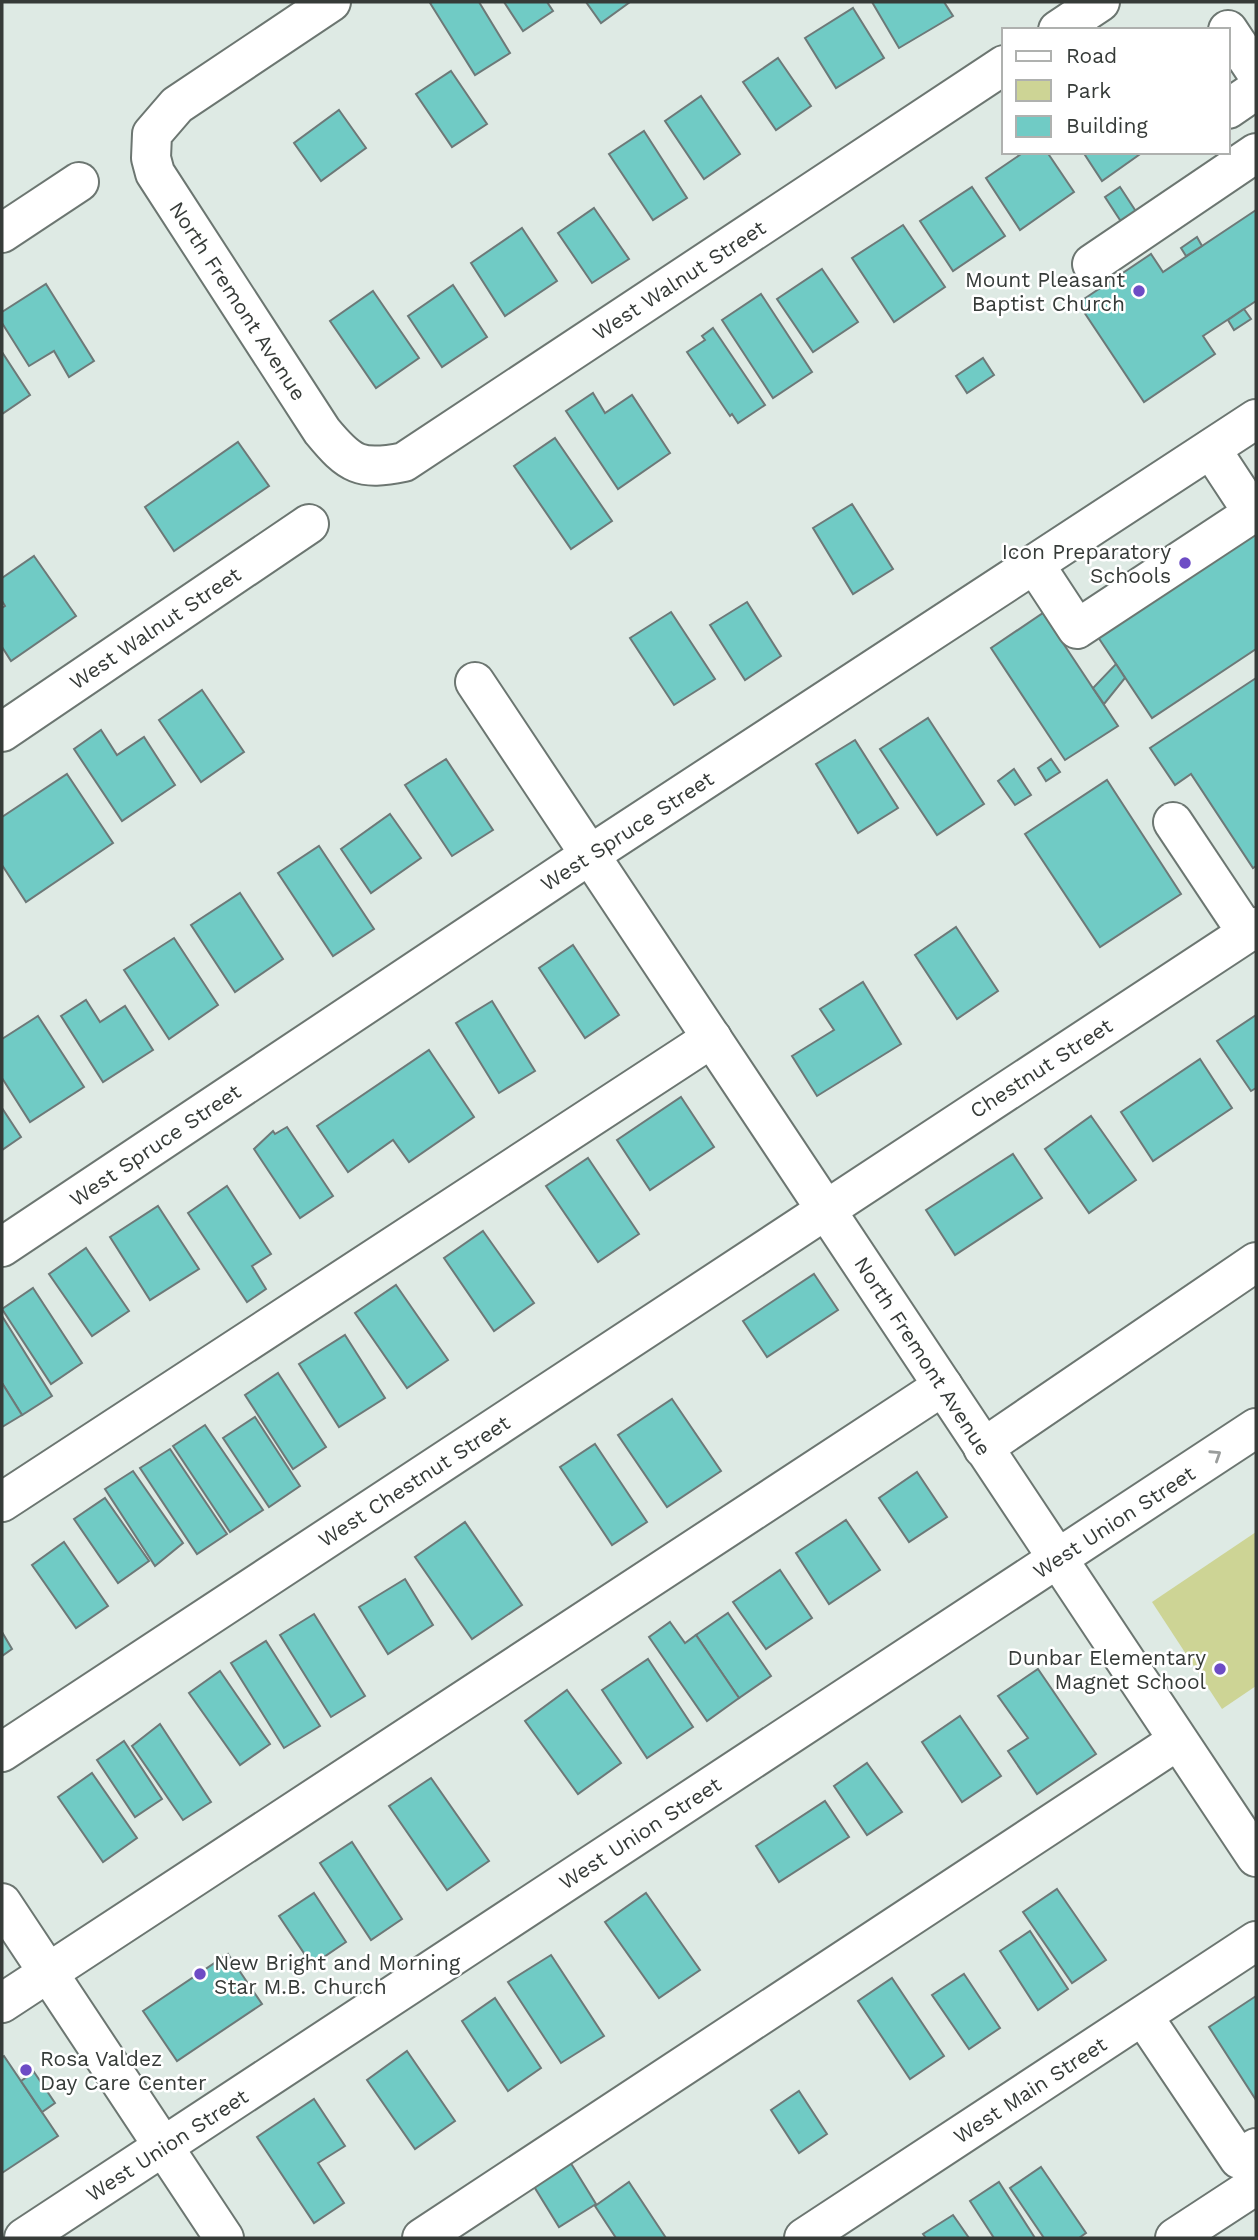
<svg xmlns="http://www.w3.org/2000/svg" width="1258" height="2240" viewBox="0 0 1258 2240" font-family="'Work Sans',sans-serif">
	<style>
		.green { fill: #cdd495 }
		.building { fill: #70cbc5; stroke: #6d7978; stroke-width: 2 }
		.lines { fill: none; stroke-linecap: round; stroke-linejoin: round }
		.minor-casing { stroke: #6c7671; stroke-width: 42 }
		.minor { stroke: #fff; stroke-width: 38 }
		.oneway { stroke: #9a9d9c }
		.poi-dot { fill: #6d4cc5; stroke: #fff; stroke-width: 2.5 }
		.labels { text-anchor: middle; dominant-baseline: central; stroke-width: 5; stroke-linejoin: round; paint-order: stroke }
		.poi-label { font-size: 21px; fill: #363b38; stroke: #fff; text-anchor: end }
		.street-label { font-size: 21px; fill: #363b38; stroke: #fff }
	</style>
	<rect width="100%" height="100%" fill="#deeae4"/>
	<polygon class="green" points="1256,1532 1256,1686 1222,1709 1152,1602"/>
	<g class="building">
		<polygon points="432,2 479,2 510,53 475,75 430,3"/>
		<polygon points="504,2 547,2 553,11 523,31"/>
		<polygon points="586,2 630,2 601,23"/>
		<polygon points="872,2 944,2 953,16 899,48"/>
		<polygon points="853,8 884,58 836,88 805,38"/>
		<polygon points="778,58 811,106 776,130 743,82"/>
		<polygon points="451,71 487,124 452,147 416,94"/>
		<polygon points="701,96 740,154 704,179 665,121"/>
		<polygon points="339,110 366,148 321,181 294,143"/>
		<polygon points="644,131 687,198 653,220 609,154"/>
		<polygon points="1024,152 1047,152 1074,192 1020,230 986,178"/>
		<polygon points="1083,152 1143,152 1102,181"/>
		<polygon points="972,187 1005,236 953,271 920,221"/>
		<polygon points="1120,187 1137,213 1122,223 1105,197"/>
		<polygon points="594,208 629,259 592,283 558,233"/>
		<polygon points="1256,210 1256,301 1203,336 1215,354 1144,402 1078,303 1151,254 1163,272"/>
		<polygon points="903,225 945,287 894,322 852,258"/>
		<polygon points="522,228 557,281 505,316 471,263"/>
		<polygon points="1197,237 1202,246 1186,256 1181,248"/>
		<polygon points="822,269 858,322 813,352 777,299"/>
		<polygon points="46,284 94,361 69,377 54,351 29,366 2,323 2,312"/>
		<polygon points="453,285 487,337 442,367 408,316"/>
		<polygon points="373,291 419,358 376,388 330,321"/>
		<polygon points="761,294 812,372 773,398 722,320"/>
		<polygon points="1244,309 1251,319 1234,330 1228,320"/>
		<polygon points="713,328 765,405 738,423 732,414 730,416 687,352 705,340 702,336"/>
		<polygon points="2,352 30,395 2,414"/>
		<polygon points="983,358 994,375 967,393 956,376"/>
		<polygon points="593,393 605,413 632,395 670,453 618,489 566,411"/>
		<polygon points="555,438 612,521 571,549 514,466"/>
		<polygon points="238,442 269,486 174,551 145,507"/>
		<polygon points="852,504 893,569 853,594 813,528"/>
		<polygon points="1256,533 1256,649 1152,718 1098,637"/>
		<polygon points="34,556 76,616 11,661 2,647 2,608 5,606 2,601 2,578"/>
		<polygon points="747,602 781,656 745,680 710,625"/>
		<polygon points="671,612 715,679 674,705 630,638"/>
		<polygon points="1043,613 1118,726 1065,760 991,648"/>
		<polygon points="1116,664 1125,678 1104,704 1093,688"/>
		<polygon points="1256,678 1256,866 1253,868 1191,774 1175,785 1150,748"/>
		<polygon points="202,690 244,752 201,782 159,720"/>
		<polygon points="928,718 984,804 937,835 880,749"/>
		<polygon points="101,730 117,755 144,737 175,785 122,821 74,749"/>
		<polygon points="855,740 898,808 858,833 816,764"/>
		<polygon points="446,759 493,830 452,856 405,785"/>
		<polygon points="1051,759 1060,772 1046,781 1038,768"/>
		<polygon points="1014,769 1031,795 1015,805 998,781"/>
		<polygon points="67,774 113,843 26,902 2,865 2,817"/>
		<polygon points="1107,780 1181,894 1100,947 1025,834"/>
		<polygon points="390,814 421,858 371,893 341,849"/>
		<polygon points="319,846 374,929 333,956 278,873"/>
		<polygon points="240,893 283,959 235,992 191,925"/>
		<polygon points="956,927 998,991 957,1019 915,955"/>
		<polygon points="174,938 218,1005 169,1039 124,970"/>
		<polygon points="573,945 619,1015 585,1038 539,968"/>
		<polygon points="863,982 901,1044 817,1096 792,1056 834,1030 820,1009"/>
		<polygon points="86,1000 100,1022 125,1006 153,1050 103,1082 61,1016"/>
		<polygon points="492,1001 535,1071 499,1093 456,1023"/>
		<polygon points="1256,1015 1256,1088 1251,1091 1217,1041"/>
		<polygon points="38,1016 84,1087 30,1122 2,1078 2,1039"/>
		<polygon points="429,1050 474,1117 409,1162 393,1140 348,1172 317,1126"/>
		<polygon points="1200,1059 1232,1108 1153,1161 1121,1112"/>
		<polygon points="681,1097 714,1147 650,1190 617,1140"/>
		<polygon points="2,1108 21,1137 2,1150"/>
		<polygon points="1091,1116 1136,1180 1089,1213 1045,1149"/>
		<polygon points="287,1127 333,1196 300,1218 254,1149 273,1131 275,1134"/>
		<polygon points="1013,1154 1042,1198 955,1255 926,1210"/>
		<polygon points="588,1158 639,1234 598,1262 546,1186"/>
		<polygon points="227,1186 271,1254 252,1266 266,1289 247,1302 188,1213"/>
		<polygon points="158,1206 199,1269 150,1300 110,1237"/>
		<polygon points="483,1231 534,1303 494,1331 444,1258"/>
		<polygon points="86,1248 129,1311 92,1336 49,1274"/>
		<polygon points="814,1274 838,1310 767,1357 743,1321"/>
		<polygon points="396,1285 448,1360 407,1388 355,1313"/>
		<polygon points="33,1288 82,1363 51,1384 2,1309"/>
		<polygon points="2,1316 52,1396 22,1415 2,1383"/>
		<polygon points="345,1335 385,1398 339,1427 299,1364"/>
		<polygon points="278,1373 326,1447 293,1469 245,1395"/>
		<polygon points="2,1383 22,1415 2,1427"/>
		<polygon points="672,1399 721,1471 667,1507 618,1435"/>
		<polygon points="255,1417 300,1486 269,1507 223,1438"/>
		<polygon points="205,1425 263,1510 230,1532 173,1446"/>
		<polygon points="595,1444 647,1522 612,1545 560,1467"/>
		<polygon points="170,1449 227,1534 197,1554 140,1468"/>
		<polygon points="133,1471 183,1543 155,1566 105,1489"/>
		<polygon points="917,1472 947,1517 909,1542 879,1498"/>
		<polygon points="105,1498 149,1561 118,1583 74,1519"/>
		<polygon points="846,1520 880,1570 829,1604 796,1553"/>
		<polygon points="465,1522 522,1605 472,1639 415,1557"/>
		<polygon points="64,1542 108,1606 76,1628 32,1565"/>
		<polygon points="780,1570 812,1618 766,1649 733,1602"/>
		<polygon points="405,1579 433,1625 388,1654 359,1607"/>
		<polygon points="728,1613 771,1676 739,1698 696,1635"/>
		<polygon points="314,1614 365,1696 331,1717 280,1635"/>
		<polygon points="670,1622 685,1643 696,1635 739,1698 707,1721 649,1637"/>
		<polygon points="2,1632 12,1649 2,1656"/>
		<polygon points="266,1641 320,1726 284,1748 231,1663"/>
		<polygon points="648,1659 693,1727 647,1758 602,1690"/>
		<polygon points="1038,1669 1096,1754 1037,1794 1008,1751 1028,1738 998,1696"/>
		<polygon points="220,1671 270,1744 240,1765 189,1693"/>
		<polygon points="567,1690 621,1763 578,1794 525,1721"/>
		<polygon points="960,1716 1001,1776 962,1802 922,1742"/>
		<polygon points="160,1724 211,1802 183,1820 132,1746"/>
		<polygon points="124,1741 162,1799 135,1817 97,1760"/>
		<polygon points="867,1763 902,1812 867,1835 834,1786"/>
		<polygon points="92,1773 137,1838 103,1862 58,1797"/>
		<polygon points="431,1778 489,1861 447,1890 389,1806"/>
		<polygon points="825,1801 849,1837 779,1882 756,1846"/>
		<polygon points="352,1842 402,1919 371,1940 320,1863"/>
		<polygon points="1057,1889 1106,1960 1072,1983 1023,1912"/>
		<polygon points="314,1893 346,1942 312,1965 279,1916"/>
		<polygon points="646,1893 700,1970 659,1998 605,1922"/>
		<polygon points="1030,1931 1068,1989 1038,2010 1000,1951"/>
		<polygon points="228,1954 262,2004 177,2061 143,2011"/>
		<polygon points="551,1955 604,2036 561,2063 508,1982"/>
		<polygon points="964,1974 1000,2028 969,2049 932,1995"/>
		<polygon points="892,1978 944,2056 910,2079 858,2001"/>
		<polygon points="1256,1996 1256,2100 1209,2027"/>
		<polygon points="495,1998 541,2068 508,2091 462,2021"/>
		<polygon points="407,2051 455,2121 415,2149 367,2080"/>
		<polygon points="4,2056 58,2136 2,2173 2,2057"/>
		<polygon points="34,2072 55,2103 42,2112 21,2081"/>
		<polygon points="799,2091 827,2134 799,2153 771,2110"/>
		<polygon points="314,2099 345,2146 318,2163 344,2203 314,2223 257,2137"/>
		<polygon points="567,2157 596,2204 559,2227 530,2180"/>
		<polygon points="1041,2167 1086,2233 1079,2238 1044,2238 1010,2188"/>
		<polygon points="629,2182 666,2238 616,2238 595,2206"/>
		<polygon points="999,2182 1035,2238 994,2238 970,2201"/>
		<polygon points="953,2215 969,2238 926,2238 923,2234"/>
	</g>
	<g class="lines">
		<defs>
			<g id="minor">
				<path d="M331,2L177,105L152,134L151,158L155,173L322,431C350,465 360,471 404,462L1004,65"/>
				<polyline points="1058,30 1100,2"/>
				<polyline points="1228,30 1256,72"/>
				<polyline points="1228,109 1256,90"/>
				<polyline points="2,233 79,182"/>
				<polyline points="1092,264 1256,153"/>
				<polyline points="1035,565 1077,629 1253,513 1211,449"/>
				<polyline points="475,682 1256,1857"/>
				<polyline points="2,732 309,524"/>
				<polyline points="1173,822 1247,933"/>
				<polyline points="2,1247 591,854 1256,419"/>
				<polyline points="983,1448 1256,1262"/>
				<polyline points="2,1502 712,1038"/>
				<polyline points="2,1752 1256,927"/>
				<polyline points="2,1903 224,2238"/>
				<polyline points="2,2003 943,1386"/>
				<polyline points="1143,2016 1239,2159 1256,2148"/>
				<polyline points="24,2238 1256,1428"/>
				<polyline points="422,2238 1177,1741"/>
				<polyline points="804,2238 1256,1941"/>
				<polyline points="1175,2238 1256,2185"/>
			</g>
		</defs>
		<use href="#minor" class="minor-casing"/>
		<use href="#minor" class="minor"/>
	</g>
	<defs><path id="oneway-chevron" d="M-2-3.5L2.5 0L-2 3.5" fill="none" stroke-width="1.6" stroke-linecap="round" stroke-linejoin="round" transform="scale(1.75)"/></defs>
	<use class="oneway" href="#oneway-chevron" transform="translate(1216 1455) rotate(-33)"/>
	<g class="poi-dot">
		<circle cx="1139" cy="291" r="7"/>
		<circle cx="1185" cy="563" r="7"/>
		<circle cx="1220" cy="1669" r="7"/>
		<circle cx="200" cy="1974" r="7"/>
		<circle cx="26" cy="2070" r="7"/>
	</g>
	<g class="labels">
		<g class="poi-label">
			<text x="1125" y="279">Mount Pleasant<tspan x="1125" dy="24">Baptist Church</tspan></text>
			<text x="1171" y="551">Icon Preparatory<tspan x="1171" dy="24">Schools</tspan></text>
			<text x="1206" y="1657">Dunbar Elementary<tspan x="1206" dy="24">Magnet School</tspan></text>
			<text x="214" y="1962" text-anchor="start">New Bright and Morning<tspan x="214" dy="24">Star M.B. Church</tspan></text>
			<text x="40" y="2058" text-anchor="start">Rosa Valdez<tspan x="40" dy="24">Day Care Center</tspan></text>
		</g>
		<g class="street-label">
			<text transform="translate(679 280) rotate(-33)">West Walnut Street</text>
			<text transform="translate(238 301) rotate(57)">North Fremont Avenue</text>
			<text transform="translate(155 628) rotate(-34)">West Walnut Street</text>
			<text transform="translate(627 831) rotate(-33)">West Spruce Street</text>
			<text transform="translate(1041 1068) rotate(-33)">Chestnut Street</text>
			<text transform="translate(155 1145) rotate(-34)">West Spruce Street</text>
			<text transform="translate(923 1356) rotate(57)">North Fremont Avenue</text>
			<text transform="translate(414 1481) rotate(-33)">West Chestnut Street</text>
			<text transform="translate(1114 1522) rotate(-33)">West Union Street</text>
			<text transform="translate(640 1833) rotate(-33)">West Union Street</text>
			<text transform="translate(1030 2090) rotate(-33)">West Main Street</text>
			<text transform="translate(167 2145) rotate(-33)">West Union Street</text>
		</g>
	</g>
	<rect width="1258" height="2240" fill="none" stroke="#363b38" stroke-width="7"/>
	<rect x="1002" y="28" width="228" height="126" fill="#ffffff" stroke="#afb1af" stroke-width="2"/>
	<rect x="1016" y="51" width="35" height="10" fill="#ffffff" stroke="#afb1af" stroke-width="2"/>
	<text x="1066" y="63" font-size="21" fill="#363b38">Road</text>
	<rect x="1016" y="80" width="35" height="21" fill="#cdd495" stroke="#afb1af" stroke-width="2"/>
	<text x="1066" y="98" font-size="21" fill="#363b38">Park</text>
	<rect x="1016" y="116" width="35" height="21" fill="#70cbc5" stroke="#afb1af" stroke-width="2"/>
	<text x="1066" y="133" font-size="21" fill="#363b38">Building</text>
</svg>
